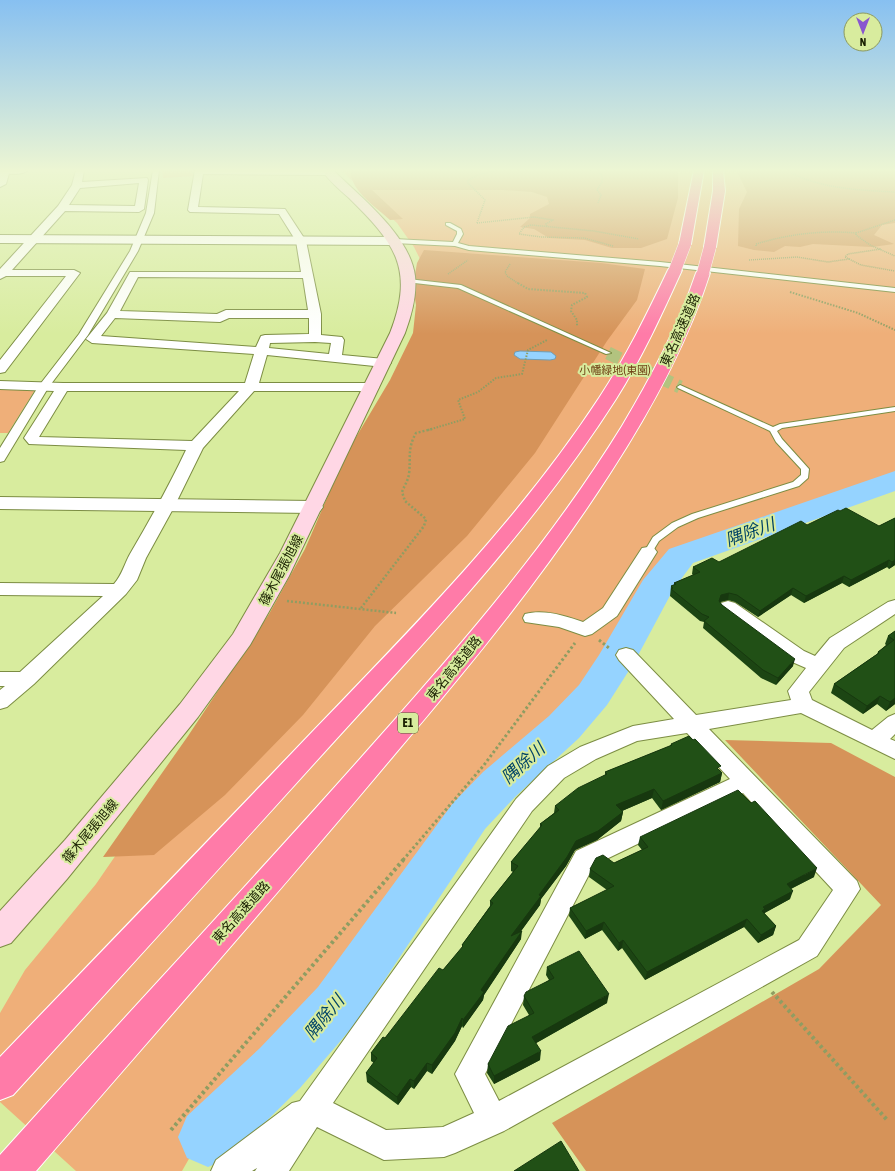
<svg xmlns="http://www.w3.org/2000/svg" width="895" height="1171" viewBox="0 0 895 1171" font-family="'Asap Condensed','Noto Sans JP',sans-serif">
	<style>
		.green { fill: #efaf79 }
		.forest { fill: #d69359 }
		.water { fill: #95d3ff; stroke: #709db3 }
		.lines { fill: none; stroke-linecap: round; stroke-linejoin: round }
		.river { fill: #95d3ff; fill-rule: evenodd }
		.minor-tunnel { stroke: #b2c37f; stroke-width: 13; stroke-dasharray: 13 6; stroke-linecap: butt }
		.service-casing { stroke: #7c8d43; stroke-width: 2 }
		.pedestrian-casing { stroke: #7c8d43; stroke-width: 2 }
		.minor-casing { stroke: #7c8d43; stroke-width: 2 }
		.tertiary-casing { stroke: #7c8d43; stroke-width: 2 }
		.secondary-casing { stroke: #7c8d43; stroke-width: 2 }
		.motorway-casing { stroke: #fff; stroke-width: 2 }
		.path-far4 { stroke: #8f9d62; stroke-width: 1.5; stroke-dasharray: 1 1; stroke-linecap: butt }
		.path-far3 { stroke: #8f9d62; stroke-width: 2; stroke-dasharray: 1.5 1.5; stroke-linecap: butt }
		.path-far2 { stroke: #8f9d62; stroke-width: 2.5; stroke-dasharray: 2 2; stroke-linecap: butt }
		.path-far1 { stroke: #8f9d62; stroke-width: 3; stroke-dasharray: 2.5 2.5; stroke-linecap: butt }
		.path { stroke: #8f9d62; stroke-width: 4; stroke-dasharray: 3 3; stroke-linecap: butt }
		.service { fill: #fff; fill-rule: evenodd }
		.pedestrian { fill: #fff; fill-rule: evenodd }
		.minor { fill: #fff; fill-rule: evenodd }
		.tertiary { fill: #fff; fill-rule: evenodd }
		.secondary { fill: #ffd7e5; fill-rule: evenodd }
		.motorway { fill: #ff7ba8; fill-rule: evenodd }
		.motorway-bridge-casing { stroke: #fff; stroke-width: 13; stroke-linecap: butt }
		.motorway-bridge { stroke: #ff7ba8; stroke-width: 12 }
		.wall { fill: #1c4513 }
		.shaded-wall { fill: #17380f }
		.building { fill: #215016; stroke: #17380f }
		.labels { text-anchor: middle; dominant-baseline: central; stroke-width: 4; stroke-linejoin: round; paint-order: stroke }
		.far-park-label { font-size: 11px; fill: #6e4115; stroke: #d8ec9e }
		.shield { fill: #d8ec9e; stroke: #535d31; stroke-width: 1 }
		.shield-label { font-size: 12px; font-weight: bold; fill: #1a2002 }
		.street-label { font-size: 13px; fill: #1a2002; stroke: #d8ec9e }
		.near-water-label { font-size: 17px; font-style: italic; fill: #004366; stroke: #d8ec9e }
	</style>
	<rect width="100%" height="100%" fill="#d8ec9e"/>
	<g class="green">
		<polygon points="162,170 192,170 193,176 163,178"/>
		<polygon points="341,170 895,170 895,484 661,566 607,656 566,715 467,809 415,884 327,1002 272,1064 206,1129 182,1171 76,1171 0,1102 0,1013 25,970 96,884 237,679 417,338 422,263 414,247 397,223"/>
		<polygon points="0,390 35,390 8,433 0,433"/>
	</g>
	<g class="forest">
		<path d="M351,170H678V198L667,239L641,248H612L585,240L549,238L534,229L520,227L530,218V214L549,204L547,197L532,192L503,190H372L403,219L390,220C377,208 349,190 351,170Z"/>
		<polygon points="741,170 895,170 895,223 882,225 874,235 894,244 872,247 813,244 800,247 785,246 774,252 754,250 738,246 739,209 747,192 738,174"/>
		<polygon points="424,250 601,263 645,269 637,300 607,341 535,453 467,536 375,626 303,715 225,795 154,855 103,857 188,736 269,614 305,549 346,454 390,380 413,333 416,305 413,286 417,263"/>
		<polygon points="725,740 831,743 895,777 895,1171 586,1171 552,1123 819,969 881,905"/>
	</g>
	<polygon class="water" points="520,351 551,352 556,356 555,359 550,360 520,359 514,355 515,352"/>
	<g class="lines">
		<polygon class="river" points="895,471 895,491 693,563 673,590 635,661 607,705 579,738 515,797 485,829 356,1023 300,1088 229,1158 208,1167 187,1158 178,1137 187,1116 260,1048 318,987 453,803 483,772 549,716 579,685 599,655 643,580 669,549"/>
		<polyline class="minor-tunnel" points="608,353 680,387"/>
		<defs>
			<g id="service">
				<polygon points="446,223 450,223 461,229 463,234 458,243 469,246 660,262 895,288 895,292 660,266 469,250 455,246 394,243 391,241 394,239 453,242 457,234 457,231 446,225"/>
				<polygon points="408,279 461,285 611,353 606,354 458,288 406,282 406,280"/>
				<polygon points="680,385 773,427 780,424 895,407 895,411 782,428 777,431 782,439 809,469 808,478 799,486 698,518 678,527 659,541 651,554 648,555 644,552 653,537 672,523 692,514 793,482 801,475 801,469 776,442 770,431 678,388 677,387"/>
			</g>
			<polygon id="pedestrian" points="153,170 159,170 154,213 138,251 88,335 48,388 4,461 0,462 0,448 38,387 79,334 130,251 146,213"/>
			<g id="minor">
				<path d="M1,170H28C23,175 9,174 2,173Z"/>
				<path d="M76,170H84L82,182L147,178L148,180L144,209L139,212L65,211L12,270H74L80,273L5,372L0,373V360L66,276H6L0,279V269L58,206L72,185ZM139,183L135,206L69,205L80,188Z"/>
				<path d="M195,170H332V174L329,175L203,174L198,207L285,209L306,241L321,314V335L342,337L344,340L342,355L384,359L391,363L384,367L267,355L259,383H372L377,384L379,387L377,390L372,391H254L203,448L174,507L146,558L137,580L126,594L34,684L7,707L0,709V690L5,686H0V672H20L103,596L0,595V583L114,584C122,575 124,565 130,554C150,520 169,486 186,450L29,444L24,438L54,391L0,389V381L63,383H245L254,354L92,343L86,339L107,313L130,272H301L296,241L279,214L190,212L188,210ZM138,277L303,278L308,310H226L217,314L120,311ZM115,318L220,322L229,318H309V334L265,335L261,336L256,347L101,336ZM315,342L331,343L329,354L269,348L270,343ZM67,391H239L192,441L39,437Z"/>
				<path d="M648,547L654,548L657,552L617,616L592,634L585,636L559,627L525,622L523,618L525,614C544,609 566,616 583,622L603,608L642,548Z"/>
				<path d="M895,600V614L844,648L809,692L812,700L872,730L888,717L895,714V734L890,739L895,741V759L801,713L709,729L857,881L860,889L817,956L504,1131L455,1153L444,1157L384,1160L317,1127L289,1171H255L257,1168L252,1171H211L216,1160L292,1103L300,1101L516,799L548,766L580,747L633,726L674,719L619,660L616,655L619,650L626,648L633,650L696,715L791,700L788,691L806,668L790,661L721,611L719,607L721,603L728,601L735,603L804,651L815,656L830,638L888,602ZM687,733L730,779L576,851L455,1074L474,1113L443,1127L386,1130L333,1103L532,811L564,778L596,759L637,741ZM743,793L833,890L799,940L499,1101L485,1074L594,865Z"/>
			</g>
			<g id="tertiary">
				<polygon points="0,170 10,170 6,184 0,187"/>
				<polygon points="0,235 394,237 400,241 394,245 0,243"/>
				<polygon points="0,497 313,501 320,503 323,507 320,511 313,513 0,509"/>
			</g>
			<path id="secondary" d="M322,170H333C360,197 410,235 415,276C417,295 412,314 405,333L289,576L250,645L198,717L67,879L11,943L0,947V911L65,840L180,704L233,634L280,553L390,333C415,269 395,243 349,198C340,190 328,180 322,170Z"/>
			<g id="motorway">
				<polygon points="694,170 704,170 691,244 685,248 679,244"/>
				<polygon points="713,170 723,170 725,191 716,247 710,251 704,247 713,191"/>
				<path d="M675,266L680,267L682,270C662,314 642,358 616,399C535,526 431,635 330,746C225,862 119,979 13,1095L0,1100V1057C105,948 210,839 314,730C415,625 519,520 599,398C626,357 647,314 668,270L670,267Z"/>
				<path d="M703,269L708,270L710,273C687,345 650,412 609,475C545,574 471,665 395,754C277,895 156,1032 36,1171H0V1155C124,1017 251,882 374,743C463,643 551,541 622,426C651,377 678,327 696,273L698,270Z"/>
			</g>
		</defs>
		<use href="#service" class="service-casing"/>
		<use href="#pedestrian" class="pedestrian-casing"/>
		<use href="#minor" class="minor-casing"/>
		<use href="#tertiary" class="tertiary-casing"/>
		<use href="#secondary" class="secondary-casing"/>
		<use href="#motorway" class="motorway-casing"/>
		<g class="path-far4">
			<polyline points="588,170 597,171 602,175 602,182 597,190 601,195 598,203"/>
			<path d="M786,170C819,189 858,190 895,192"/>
			<polyline points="895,220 856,233 856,235 870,245 895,256"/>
			<polyline points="477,223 534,217 553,220 546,224 547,227"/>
			<polyline points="477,223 485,200 468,183 468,180 478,175 497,170"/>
			<polyline points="613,246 584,238 541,237 519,234 524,227 531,225 594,231 639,239"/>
			<path d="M756,246V244C789,234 822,230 856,233"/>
			<polyline points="849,259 861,265 895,271"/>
			<polyline points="749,260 797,257 828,262 849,259 845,257 848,254 881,249"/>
			<polyline points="510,264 505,272 507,276 519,284"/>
			<polyline points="448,274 468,260"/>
		</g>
		<g class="path-far3">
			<polyline points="518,283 528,289 585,293 587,297 572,305 571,311 577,320 577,326"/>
			<polyline points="790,292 858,313 895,330"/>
			<polyline points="428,430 465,419 458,400 478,392 496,378 522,374 528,350 547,340"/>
		</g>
		<g class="path-far2">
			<polyline points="287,601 396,613"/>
			<path d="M361,608L424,526L426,519L405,501L402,492C404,486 408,481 409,474C411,457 407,449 416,433L432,429"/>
		</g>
		<g class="path-far1">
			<polyline points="599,640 609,648"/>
			<polyline points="403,860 484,765 575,643"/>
		</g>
		<g class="path">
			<polyline points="772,992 888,1121"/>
			<polyline points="171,1130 404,859"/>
		</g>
		<use href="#service" class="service"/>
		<use href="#pedestrian" class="pedestrian"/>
		<use href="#minor" class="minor"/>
		<use href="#tertiary" class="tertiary"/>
		<use href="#secondary" class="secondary"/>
		<use href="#motorway" class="motorway"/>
		<defs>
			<g id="motorway-bridge">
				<polyline points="675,270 685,244"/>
				<polyline points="703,273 710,247"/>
			</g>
		</defs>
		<use href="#motorway-bridge" class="motorway-bridge-casing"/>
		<use href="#motorway-bridge" class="motorway-bridge"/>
	</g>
	<g class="wall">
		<polygon points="895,518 895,565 889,569 887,567 849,587 842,583 804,603 791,595 758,617 735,602 728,600 720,602 722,605 793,666 776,685 761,678 703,628 704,622 700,621 670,596 671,586 674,585 674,583 693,575 692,574 693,567 719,562 807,525 879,526"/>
		<polygon points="895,631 895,704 886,711 877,704 863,714 831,693 834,684 877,654 878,652 886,645 885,644 888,636"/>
		<polygon points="671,744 720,770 722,773 720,782 661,810 652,798 622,811 623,812 621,821 597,840 575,850 566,866 541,899 540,905 521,931 521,939 484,995 483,1000 463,1028 462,1026 455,1041 432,1074 427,1071 414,1089 411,1087 398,1105 367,1082 366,1073 374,1063 371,1061 371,1053 385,1038 443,970 462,948 462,945 490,906 490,901 513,872 511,871 511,862 540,828 540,824 554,813 555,806 605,775 605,772 670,746"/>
		<polygon points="640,837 814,877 791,889 790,899 764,913 776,926 773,935 758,943 744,927 645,980 622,948 618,951 602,930 585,939 569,916 570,908 607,890 589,877 590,869 614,863 642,850 638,845"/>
		<polygon points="547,967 607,1003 536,1043 540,1060 494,1084 487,1073 488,1064 529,1015 523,1005 524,996 549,980 546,975"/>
	</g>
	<g class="shaded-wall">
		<polygon points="889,560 887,567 849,587 851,580"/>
		<polygon points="895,560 895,565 889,569 892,562"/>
		<polygon points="844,576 842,583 804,603 806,596"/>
		<polygon points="793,588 791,595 758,617 760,611"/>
		<polygon points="729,593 728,600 720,602 719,601 721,595"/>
		<polygon points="795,659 793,666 776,685 778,678"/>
		<polygon points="880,696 877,704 863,714 867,706"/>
		<polygon points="895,698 895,704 886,711 890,702"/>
		<polygon points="722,773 720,782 661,810 663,801"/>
		<polygon points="654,789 652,798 615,814 616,805"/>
		<polygon points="623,812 621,821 597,840 575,850 566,866 541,899 540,905 511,945 511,936 539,895 576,841"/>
		<polygon points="817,868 814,877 784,892 787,884"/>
		<polygon points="793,891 790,899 763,914 759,919 763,907"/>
		<polygon points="747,919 744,927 645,980 647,972"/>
		<polygon points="604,922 602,930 585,939 586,931"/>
		<polygon points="776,926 773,935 758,943 761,935"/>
		<polygon points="522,931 521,939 484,995 483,1000 463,1028 463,1020 481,990"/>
		<polygon points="623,940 622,948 618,951 619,943"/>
		<polygon points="609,994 607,1003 531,1046 532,1037"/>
		<polygon points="462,1018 462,1026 455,1041 432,1074 432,1065"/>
		<polygon points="541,1051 540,1060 494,1084 494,1076"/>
		<polygon points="427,1063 427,1071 414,1089 414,1081"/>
		<polygon points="410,1079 411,1087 398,1105 397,1097"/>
	</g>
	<g class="building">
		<polygon points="846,508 879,526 895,518 895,560 892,562 889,560 851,580 844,576 806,596 793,588 760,611 737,595 729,593 721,595 719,601 722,605 795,659 778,678 763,670 704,621 709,617 702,614 671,589 673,588 671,586 676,584 674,583 700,572 693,567 712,558 719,562 801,521 807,525 838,510 840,511"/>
		<polygon points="895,631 895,698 890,702 880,696 867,706 834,684 879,653 878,652 894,640 888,636"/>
		<polygon points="689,736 693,740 695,739 721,766 717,768 722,773 663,801 654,789 616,805 623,812 598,831 576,841 567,857 539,895 541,896 511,936 522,931 481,990 484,992 463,1020 462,1018 455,1033 432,1065 427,1063 414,1081 410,1079 397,1097 366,1073 377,1058 371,1053 383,1037 385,1038 439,968 443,970 463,946 462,945 493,903 490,901 518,866 511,862 542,825 540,824 559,810 555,806 578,788 607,774 605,772 672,745 671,744"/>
		<polygon points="738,790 751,803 755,801 817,868 787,884 793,891 763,907 765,909 762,911 776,926 761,935 747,919 647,972 623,940 619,943 604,922 586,931 570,908 614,886 590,869 596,858 603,855 614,863 648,847 640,837"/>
		<polygon points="579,951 609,994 532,1037 541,1051 494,1076 488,1064 508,1026 534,1013 524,996 526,992 554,978 547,967"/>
		<polygon points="561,1141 579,1171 514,1171"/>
	</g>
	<linearGradient id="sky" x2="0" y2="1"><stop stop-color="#87c0f1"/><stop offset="0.51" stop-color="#edf6d3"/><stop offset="1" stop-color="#edf6d3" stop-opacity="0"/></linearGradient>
	<rect width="895" height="334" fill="url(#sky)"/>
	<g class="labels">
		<g class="far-park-label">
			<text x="615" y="370">小幡緑地(東園)</text>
		</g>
		<rect class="shield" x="398" y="713" width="20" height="20" rx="3"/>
		<g class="shield-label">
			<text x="408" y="723">E1</text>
		</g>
		<g class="street-label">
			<text transform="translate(680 330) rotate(-66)">東名高速道路</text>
			<text transform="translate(281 570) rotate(-62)">篠木尾張旭線</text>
			<text transform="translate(454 668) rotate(-51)">東名高速道路</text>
			<text transform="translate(90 831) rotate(-50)">篠木尾張旭線</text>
			<text transform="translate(241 912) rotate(-48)">東名高速道路</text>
		</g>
		<g class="near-water-label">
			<text transform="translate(750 532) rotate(-20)">隅除川</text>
			<text transform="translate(523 763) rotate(-42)">隅除川</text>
			<text transform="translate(324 1017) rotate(-50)">隅除川</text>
		</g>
	</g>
	<g transform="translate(863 32) rotate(180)"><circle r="19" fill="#d8ec9e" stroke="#8c9a60"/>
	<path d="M0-3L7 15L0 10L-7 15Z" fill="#8956cf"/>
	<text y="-6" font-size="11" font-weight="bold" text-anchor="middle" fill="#1a2002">N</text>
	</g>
</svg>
